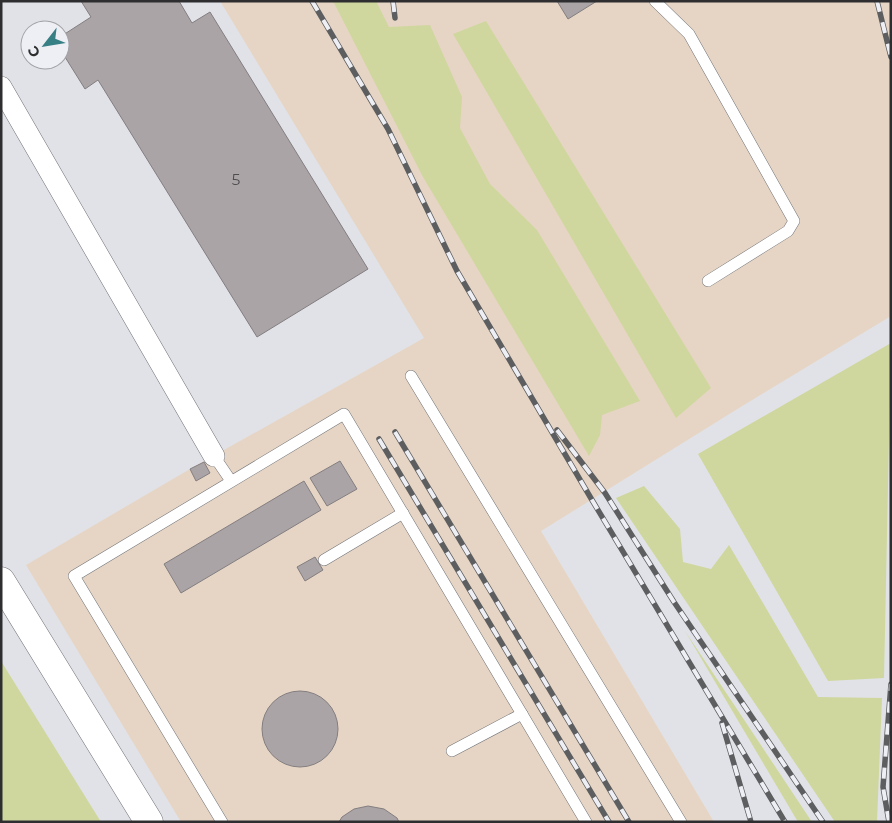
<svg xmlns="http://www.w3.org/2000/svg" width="892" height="823" viewBox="0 0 892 823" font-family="Montserrat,sans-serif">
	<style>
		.industrial { fill: #e6d5c4 }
		.green { fill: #cfd79e }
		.building { fill: #aaa4a7; stroke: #837e80 }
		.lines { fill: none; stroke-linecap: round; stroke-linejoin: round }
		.service-casing { stroke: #717277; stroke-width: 12 }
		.minor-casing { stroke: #717277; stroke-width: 22 }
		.secondary-casing { stroke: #717277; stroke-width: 29 }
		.service { stroke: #fff; stroke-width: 11 }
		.minor { stroke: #fff; stroke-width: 21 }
		.secondary { stroke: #fff; stroke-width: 28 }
		.rail-casing { stroke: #5d5e60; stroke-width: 5.5 }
		.rail { stroke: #eeeff5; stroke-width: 4; stroke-dasharray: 11; stroke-linecap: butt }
		.labels { text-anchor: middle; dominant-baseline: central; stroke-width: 4.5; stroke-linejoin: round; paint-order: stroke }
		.number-label { font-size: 15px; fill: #4d4c4e }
	</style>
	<rect width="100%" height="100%" fill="#e1e2e7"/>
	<polygon class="industrial" points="220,1 891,1 891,316 739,408 541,531 714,822 181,822 26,565 190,469 424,338"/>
	<g class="green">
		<polygon points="333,1 376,1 389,27 430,25 462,97 460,128 490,184 537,230 640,401 602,415 600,435 589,456 423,177"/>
		<polygon points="486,21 711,388 676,418 453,34"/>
		<polygon points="891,343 884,678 828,681 698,454"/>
		<polygon points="644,486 680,529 683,562 711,569 729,545 818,697 882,698 877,822 835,822 616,498"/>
		<polygon points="685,631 812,822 798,822"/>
		<polygon points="1,661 101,822 1,822"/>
	</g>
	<g class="building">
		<polygon points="81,1 179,1 192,23 210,12 368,269 257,337 98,80 85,89 60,49 60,37 91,17"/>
		<polygon points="557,1 597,1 568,19"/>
		<polygon points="340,461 357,489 327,506 310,478"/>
		<polygon points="204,462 210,473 196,481 190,469"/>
		<polygon points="304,481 321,510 181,593 164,564"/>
		<polygon points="315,557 323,570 305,581 297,567"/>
		<circle cx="300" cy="729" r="38"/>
		<polygon points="368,806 384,809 397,818 399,822 339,822 342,817 354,809"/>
	</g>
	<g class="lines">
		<defs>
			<g id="service">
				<polyline points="655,1 689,34 794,221 788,231 708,281"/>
				<polyline points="411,376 681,822"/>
				<polyline points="214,456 231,481"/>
				<polyline points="324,560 403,513"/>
				<polyline points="452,751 522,714"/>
				<polyline points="222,822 74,576 344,414 586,822"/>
			</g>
			<polyline id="minor" points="1,87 214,456"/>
			<polyline id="secondary" points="1,581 149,822"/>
		</defs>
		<use href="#service" class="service-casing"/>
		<use href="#minor" class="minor-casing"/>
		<use href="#secondary" class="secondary-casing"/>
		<use href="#service" class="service"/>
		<use href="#minor" class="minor"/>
		<use href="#secondary" class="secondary"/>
		<defs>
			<g id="rail">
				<polyline points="312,1 388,129 457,271 592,500 785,822"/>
				<polyline points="393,1 395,18"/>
				<polyline points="877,1 891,57"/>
				<polyline points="557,430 605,493 674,602 823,822"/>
				<polyline points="395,432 629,822"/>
				<polyline points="379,439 609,822"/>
				<polyline points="722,723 751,822"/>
				<polyline points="889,822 883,787 891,684"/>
			</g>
		</defs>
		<use href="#rail" class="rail-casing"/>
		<use href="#rail" class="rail"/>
	</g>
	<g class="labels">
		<g class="number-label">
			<text x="236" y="179">5</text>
		</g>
	</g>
	<rect width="892" height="823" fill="none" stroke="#2e2e30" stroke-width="5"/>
	<g transform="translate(45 45) rotate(239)"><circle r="24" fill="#eeeff5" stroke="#a1a2a6"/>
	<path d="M0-4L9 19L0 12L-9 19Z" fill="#367f85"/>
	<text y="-8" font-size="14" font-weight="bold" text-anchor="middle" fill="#2e2e30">С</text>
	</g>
</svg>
